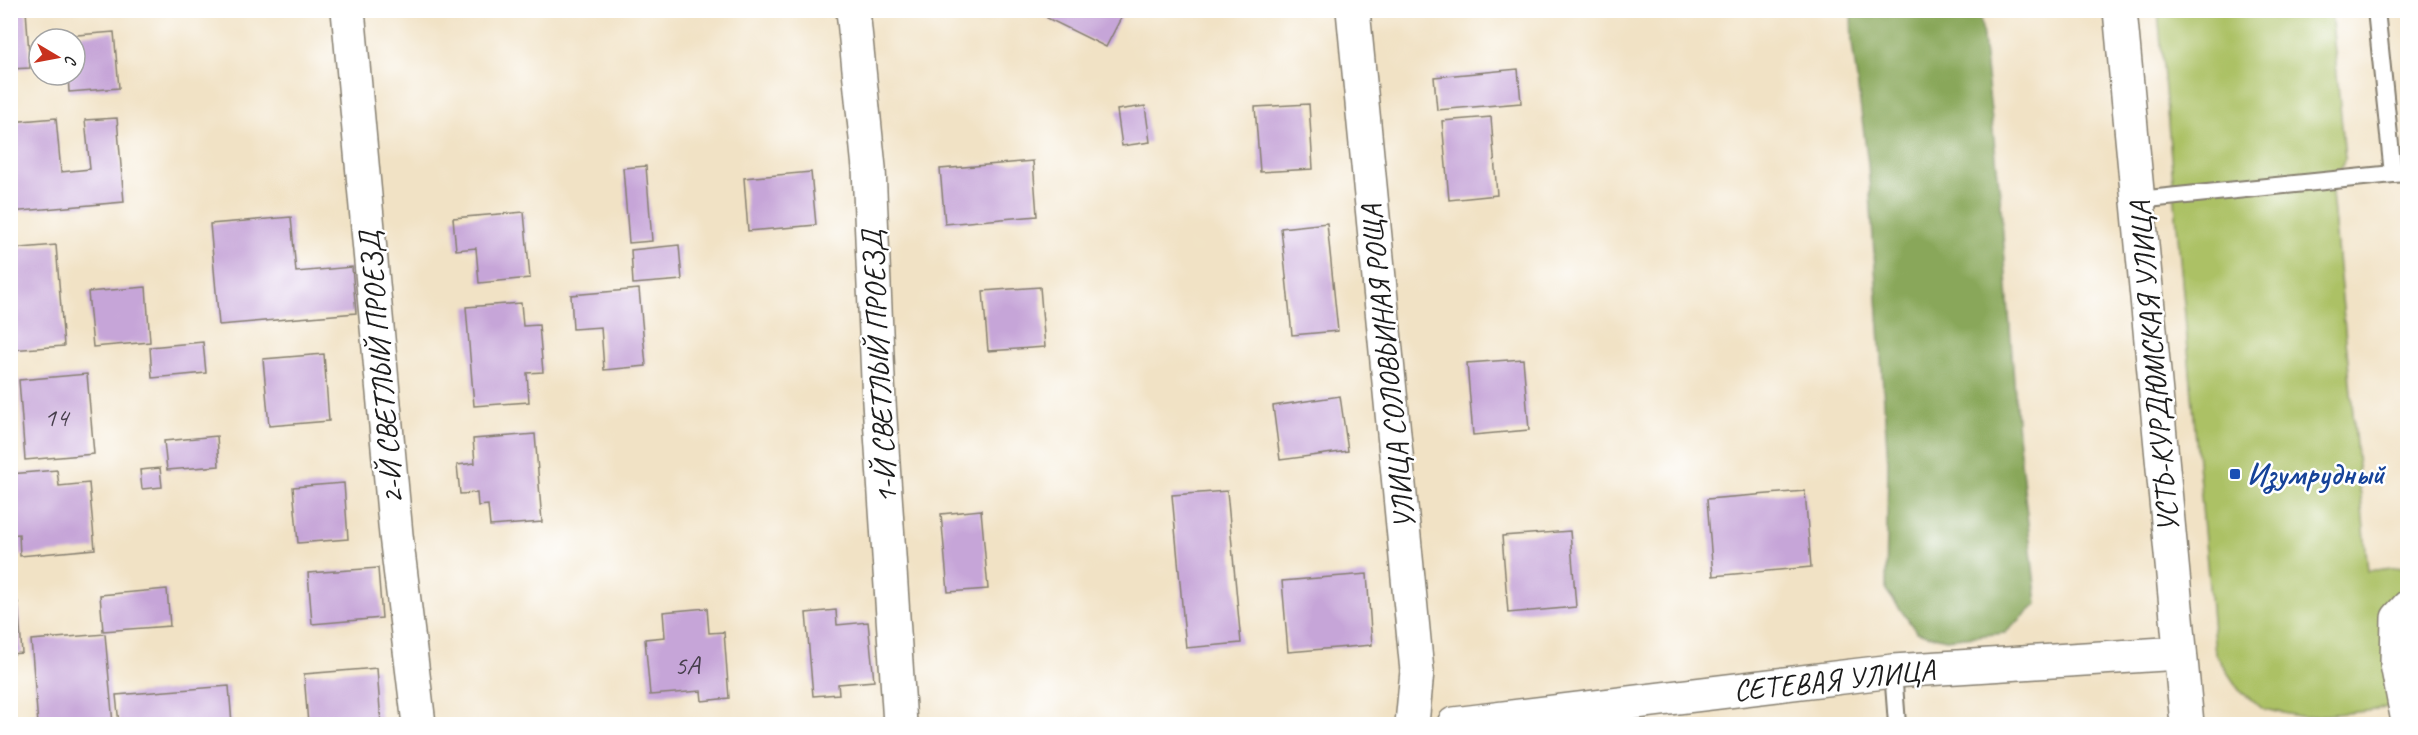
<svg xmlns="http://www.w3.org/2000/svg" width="2418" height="735" viewBox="0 0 2418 735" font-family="Caveat,sans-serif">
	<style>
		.green { fill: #acc165; stroke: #646e40; stroke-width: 1.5 }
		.forest { fill: #89a75a; stroke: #52623b; stroke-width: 1.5 }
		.building { fill: #c6a5d8 }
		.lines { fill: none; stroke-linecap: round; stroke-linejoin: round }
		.service-casing { stroke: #867f70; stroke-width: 20 }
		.minor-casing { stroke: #867f70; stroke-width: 36 }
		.primary-casing { stroke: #867f70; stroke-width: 36 }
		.service { stroke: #fff; stroke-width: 16 }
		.minor { stroke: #fff; stroke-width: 33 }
		.primary { stroke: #fff; stroke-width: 33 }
		.transit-dot { fill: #1a4fb4; stroke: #fff; stroke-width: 2 }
		.labels { text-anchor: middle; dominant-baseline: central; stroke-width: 5; stroke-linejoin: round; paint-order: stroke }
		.number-label { font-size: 27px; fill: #463e4b }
		.street-label { font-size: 30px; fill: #1c1c1c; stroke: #fff }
		.transit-label { font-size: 30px; font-weight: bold; fill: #164399; stroke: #fff; text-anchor: start }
	</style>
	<rect width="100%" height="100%" fill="#fff"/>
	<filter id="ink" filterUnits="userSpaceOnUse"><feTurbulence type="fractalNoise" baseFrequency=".0167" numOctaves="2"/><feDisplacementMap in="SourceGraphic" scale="12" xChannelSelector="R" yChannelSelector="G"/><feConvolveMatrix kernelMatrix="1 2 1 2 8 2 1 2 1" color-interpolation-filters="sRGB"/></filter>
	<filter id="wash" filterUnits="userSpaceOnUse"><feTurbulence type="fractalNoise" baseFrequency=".008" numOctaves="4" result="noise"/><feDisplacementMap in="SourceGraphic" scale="24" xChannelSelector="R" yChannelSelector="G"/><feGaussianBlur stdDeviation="1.35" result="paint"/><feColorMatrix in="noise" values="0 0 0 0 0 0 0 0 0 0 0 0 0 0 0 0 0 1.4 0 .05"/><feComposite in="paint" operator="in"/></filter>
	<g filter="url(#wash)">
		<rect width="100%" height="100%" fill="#f1e2c5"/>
		<polygon class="green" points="2158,11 2331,11 2345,158 2332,193 2368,571 2407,566 2407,701 2377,710 2304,717 2263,709 2239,690 2215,654"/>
		<polygon class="forest" points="1851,11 1980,11 2000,194 2018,434 2037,604 2005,633 1946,639 1917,632 1886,590 1888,462 1868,164 1852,43"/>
		<g id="blocks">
			<g class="building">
				<polygon points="10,10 26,10 30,68 10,69"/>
				<polygon points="1051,10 1125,10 1106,47 1047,18"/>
				<polygon points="114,32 119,88 69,92 68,75 75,75 75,39 65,39 65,36"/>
				<polygon points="1518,69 1521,103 1437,110 1434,77"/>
				<polygon points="1309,104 1313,169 1260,172 1255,107"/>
				<polygon points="1145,106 1150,142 1122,146 1117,110"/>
				<polygon points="1491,117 1497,195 1449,200 1442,121"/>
				<polygon points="56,118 61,172 90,169 85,120 117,118 124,202 10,212 10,122"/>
				<polygon points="1033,161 1037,216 945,224 940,169"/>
				<polygon points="646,166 652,241 629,243 623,168"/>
				<polygon points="811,172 816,225 748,231 744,178"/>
				<polygon points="524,212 530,278 479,283 476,248 456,250 453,218"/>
				<polygon points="291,217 296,272 352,267 356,313 219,325 210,224"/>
				<polygon points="1327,223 1338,331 1292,335 1281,228"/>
				<polygon points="56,245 64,346 10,350 10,249"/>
				<polygon points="679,245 682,280 633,284 631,250"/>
				<polygon points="146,287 150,342 93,347 88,292"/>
				<polygon points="1040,287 1045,347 988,351 983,291"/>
				<polygon points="639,289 646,366 604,370 601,327 573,329 571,295"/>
				<polygon points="521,303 523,326 539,325 543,372 527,373 529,402 474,406 466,307"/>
				<polygon points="203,342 206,373 152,378 150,347"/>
				<polygon points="324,354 329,421 269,426 263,359"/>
				<polygon points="1523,359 1529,430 1473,435 1467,363"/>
				<polygon points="87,374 94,454 25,460 19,380"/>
				<polygon points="1340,396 1348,451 1280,460 1273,406"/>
				<polygon points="535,434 542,522 490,526 488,505 478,506 477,493 460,494 457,465 475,463 473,439"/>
				<polygon points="217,436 219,466 167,470 164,441"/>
				<polygon points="160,468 162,487 142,489 140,470"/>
				<polygon points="57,470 59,486 89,483 95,549 20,556 19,534 10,535 10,474"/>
				<polygon points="344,483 348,539 298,543 293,487"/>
				<polygon points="1227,491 1241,643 1186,648 1172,495"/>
				<polygon points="1805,491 1811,567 1713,576 1707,499"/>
				<polygon points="981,510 988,589 948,592 941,514"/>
				<polygon points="1570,531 1576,607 1508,613 1502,536"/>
				<polygon points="378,568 382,618 312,624 308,573"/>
				<polygon points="1367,574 1372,645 1288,652 1282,581"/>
				<polygon points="167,589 170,626 103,631 100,595"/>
				<polygon points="10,602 18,602 22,653 10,654"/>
				<polygon points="707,608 709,633 724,632 729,698 702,701 701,691 650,695 645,639 665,637 663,612"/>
				<polygon points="836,610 837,625 868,622 874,681 838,684 839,694 813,696 806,613"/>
				<polygon points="105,634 113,724 38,724 31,640"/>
				<polygon points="377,668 381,724 308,724 304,674"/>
				<polygon points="229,686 232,724 119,724 116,695"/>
			</g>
		</g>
	</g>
	<g filter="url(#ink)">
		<use href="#blocks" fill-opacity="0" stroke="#867f70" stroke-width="1.5"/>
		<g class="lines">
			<defs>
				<g id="service">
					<polyline points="2376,10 2393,174 2408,173"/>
					<polyline points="2138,200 2393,174"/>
					<polyline points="1893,671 1897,724"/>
				</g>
				<g id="minor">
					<polyline points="348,10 396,535 419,724"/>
					<polyline points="853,10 869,168 879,402 900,724"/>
					<polyline points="1353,10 1417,671 1412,724"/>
					<polyline points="2408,607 2398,618 2397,664 2408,721"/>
					<polyline points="1454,724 1893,671 2180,653"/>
				</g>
				<polyline id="primary" points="2120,10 2187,724"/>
			</defs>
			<use href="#service" class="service-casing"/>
			<use href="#minor" class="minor-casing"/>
			<use href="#primary" class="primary-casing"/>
			<use href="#service" class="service"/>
			<use href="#minor" class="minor"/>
			<use href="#primary" class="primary"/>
		</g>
	</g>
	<rect class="transit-dot" x="2229" y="468" width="12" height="12" rx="3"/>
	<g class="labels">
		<g class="number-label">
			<text x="56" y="417">14</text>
			<text x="687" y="665">5А</text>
		</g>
		<g class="street-label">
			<text transform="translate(879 367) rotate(-93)">1-Й СВЕТЛЫЙ ПРОЕЗД</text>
			<text transform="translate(1388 367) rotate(-96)">УЛИЦА СОЛОВЬИНАЯ РОЩА</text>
			<text transform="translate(2154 367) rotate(-95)">УСТЬ-КУРДЮМСКАЯ УЛИЦА</text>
			<text transform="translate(381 368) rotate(-95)">2-Й СВЕТЛЫЙ ПРОЕЗД</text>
			<text transform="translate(1834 680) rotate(-6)">СЕТЕВАЯ УЛИЦА</text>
		</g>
		<g class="transit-label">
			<text x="2247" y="474">Изумрудный</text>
		</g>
	</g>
	<rect width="2418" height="735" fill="none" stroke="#fff" stroke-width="36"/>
	<g transform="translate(57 57) rotate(100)"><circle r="28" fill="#ffffff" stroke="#a4a4a4" stroke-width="1.5"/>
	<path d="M0-4.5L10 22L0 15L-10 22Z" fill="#c8321e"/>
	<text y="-9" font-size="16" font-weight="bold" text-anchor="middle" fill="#1c1c1c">С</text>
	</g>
</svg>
